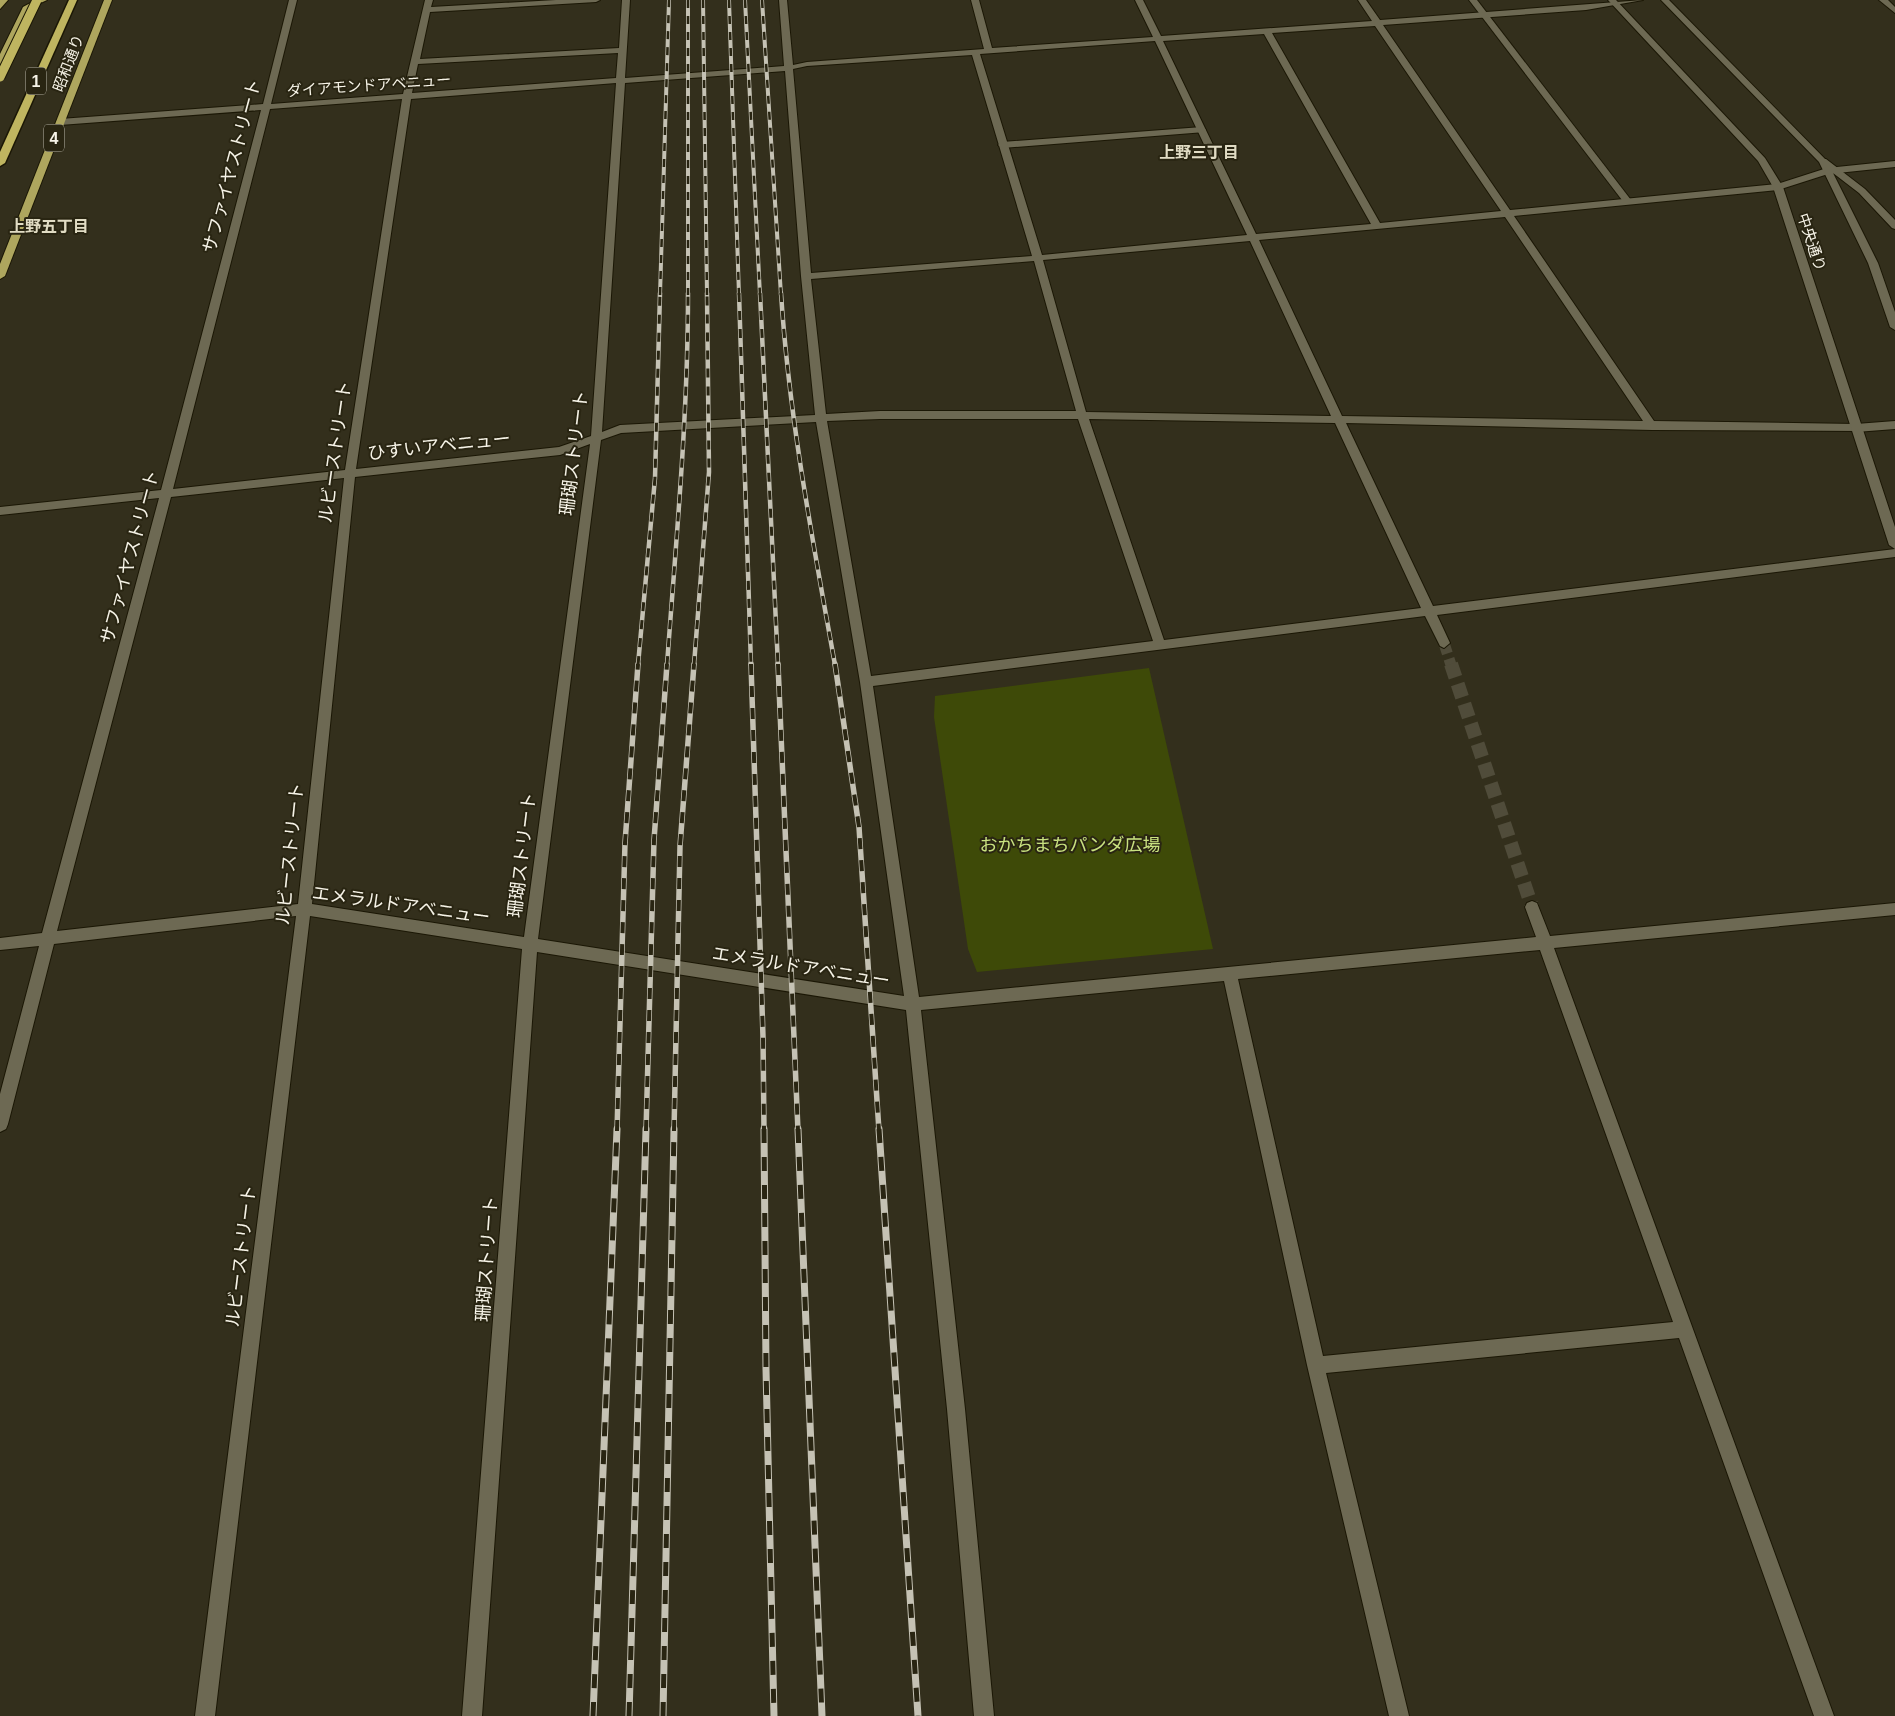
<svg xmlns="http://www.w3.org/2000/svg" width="1895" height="1716" viewBox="0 0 1895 1716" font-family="Helvetica,'Noto Sans JP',sans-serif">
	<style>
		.green { fill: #3e4a08 }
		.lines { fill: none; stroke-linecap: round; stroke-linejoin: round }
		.minor-tunnel-far1 { stroke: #504c3a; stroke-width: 11; stroke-dasharray: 11 5.5; stroke-linecap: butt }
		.minor-tunnel { stroke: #504c3a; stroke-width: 14; stroke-dasharray: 14 7; stroke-linecap: butt }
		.service-casing { stroke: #1b1705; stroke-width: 2 }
		.minor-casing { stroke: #1b1705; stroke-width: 2 }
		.tertiary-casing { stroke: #1b1705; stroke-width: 2 }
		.secondary-casing { stroke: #1b1705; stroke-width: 2 }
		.trunk-casing { stroke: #1b1705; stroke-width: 2 }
		.motorway-casing { stroke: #1b1705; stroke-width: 3 }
		.service { fill: #6d6953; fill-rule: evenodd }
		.minor { fill: #6d6953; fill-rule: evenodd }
		.tertiary { fill: #6d6953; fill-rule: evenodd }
		.secondary { fill: #6d6953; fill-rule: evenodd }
		.trunk { fill: #aea65e; fill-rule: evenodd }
		.motorway { fill: #bfb560; fill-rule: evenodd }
		.rail-far3-casing { stroke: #c5c2b4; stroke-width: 4 }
		.rail-far2-casing { stroke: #c5c2b4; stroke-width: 4.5 }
		.rail-far1-casing { stroke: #c5c2b4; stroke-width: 5.5 }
		.rail-casing { stroke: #c5c2b4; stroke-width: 7 }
		.rail-far3 { stroke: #292512; stroke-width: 2.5; stroke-dasharray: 8; stroke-linecap: butt }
		.rail-far2 { stroke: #292512; stroke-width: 3; stroke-dasharray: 9; stroke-linecap: butt }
		.rail-far1 { stroke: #292512; stroke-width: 4; stroke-dasharray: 11; stroke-linecap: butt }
		.rail { stroke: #292512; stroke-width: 5; stroke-dasharray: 14; stroke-linecap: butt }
		.motorway-bridge-casing { stroke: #1b1705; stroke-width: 11; stroke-linecap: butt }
		.motorway-bridge { stroke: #bfb560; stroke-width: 9 }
		.labels { text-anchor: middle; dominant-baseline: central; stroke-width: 4; stroke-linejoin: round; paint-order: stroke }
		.far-street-label { font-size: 15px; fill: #f6f3e7; stroke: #292512 }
		.shield { fill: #292512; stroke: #b8b5a7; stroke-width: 1 }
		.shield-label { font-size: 16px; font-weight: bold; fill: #f6f3e7 }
		.far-neighbourhood-label { font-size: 16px; font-weight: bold; fill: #e1dcc4; stroke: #292512 }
		.street-label { font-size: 18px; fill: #f6f3e7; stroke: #292512 }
		.park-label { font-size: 18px; fill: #c9e280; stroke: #292512 }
	</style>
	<rect width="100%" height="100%" fill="#332f1c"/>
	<polygon class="green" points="1149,668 1213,949 977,972 968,949 934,717 935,696"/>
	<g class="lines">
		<polyline class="minor-tunnel-far1" points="1444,643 1451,665"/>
		<polyline class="minor-tunnel" points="1451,664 1532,907"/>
		<defs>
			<g id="service">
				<polygon points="1469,0 1477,0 1631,200 1631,204 1625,204"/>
				<polygon points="1202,127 1206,130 1205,132 1002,148 998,145 1002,142"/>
			</g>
			<g id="minor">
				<path d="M289,0H297L271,104L403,94L425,0H433L431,7L556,0H600L596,2L430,12L420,59L619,48L622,0H630L625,78L784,66L779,0H787L793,65L807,62L984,49L971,0H979L992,48L1153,37L1135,0H1143L1161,36L1372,21L1358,0H1366L1380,20L1643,0L1586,10L1383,25L1510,210L1777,184L1827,168L1895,161V167L1828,174L1778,190L1514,216L1654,421L1856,424L1860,425V431L1652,430L1346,423L1433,606L1895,549V557L1437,615L1450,643L1444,648L1440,646L1425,616L873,686L919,997L1536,937L1525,907L1527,903L1532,901L1537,903L1550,936L1895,903V915L1554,948L1834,1716H1814L1679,1338L1326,1373L1409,1716H1389L1307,1365L1224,981L921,1010L965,1409L994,1716H974L947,1409L906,1010L537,952L482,1716H462L522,949L310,916L215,1716H195L296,916L54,944L8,1124L6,1129L0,1132V1094L39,946L0,950V938L42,933L159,498L0,515V507L161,490L261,110L60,125L56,122L60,119L263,104ZM1375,26L1501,211L1380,223L1272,33ZM1264,34L1371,224L1256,234L1163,41ZM1155,41L1247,235L1042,255L980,54ZM618,53L616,78L412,93L418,64ZM972,55L1032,256L811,273L793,69L807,66ZM785,71L801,276L815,415L620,425L602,432L625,83ZM616,83L591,436L559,447L356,469L411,99ZM402,99L345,470L173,489L270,109ZM1505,217L1643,421L1342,416L1259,240ZM1250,241L1331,416L1086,412L1043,260ZM1034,261L1076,411H880L826,414L811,279ZM880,419H1078L1153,641L871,676L827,421ZM1089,419L1335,423L1421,608L1164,640ZM816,422L860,682L904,996L538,939L601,440L621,433ZM590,444L524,937L312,904L355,477L560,455ZM344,478L298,904L57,931L171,497ZM1540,950L1673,1322L1323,1356L1238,979Z"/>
				<polygon points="1879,0 1888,0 1895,7 1895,13"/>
			</g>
			<g id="tertiary">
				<polygon points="1820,159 1826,159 1865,189 1895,220 1895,229 1892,228 1859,193 1820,163"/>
				<polygon points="1895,421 1895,429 1856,432 1851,428 1856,424"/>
			</g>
			<g id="secondary">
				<polygon points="1608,0 1616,0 1765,158 1783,187 1895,527 1895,549 1889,545 1773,187 1758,161"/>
				<polygon points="1661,0 1669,0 1827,161 1878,263 1895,312 1895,330 1890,327 1868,263 1819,162"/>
			</g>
			<g id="trunk">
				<polygon points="0,0 8,0 0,9"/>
				<polygon points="36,0 47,0 30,8 4,62 0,64 0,54 23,7"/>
				<polygon points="104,0 112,0 5,276 0,279 0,264"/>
			</g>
			<polygon id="motorway" points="69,0 77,0 5,163 0,166 0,152"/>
		</defs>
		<use href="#service" class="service-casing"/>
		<use href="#minor" class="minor-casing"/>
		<use href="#tertiary" class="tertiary-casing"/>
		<use href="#secondary" class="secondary-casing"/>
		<use href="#trunk" class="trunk-casing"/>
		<use href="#motorway" class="motorway-casing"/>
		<use href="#service" class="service"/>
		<use href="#minor" class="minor"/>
		<use href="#tertiary" class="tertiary"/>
		<use href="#secondary" class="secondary"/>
		<use href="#trunk" class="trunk"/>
		<use href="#motorway" class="motorway"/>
		<defs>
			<g id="rail-far3">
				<polyline points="688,0 688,295"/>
				<polyline points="703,0 707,295"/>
				<polyline points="729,0 739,295"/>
				<polyline points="745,0 760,295"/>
				<polyline points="762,0 781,295"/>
				<polyline points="660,295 669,0"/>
			</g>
			<g id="rail-far2">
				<polyline points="739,293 751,665"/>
				<polyline points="760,293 778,665"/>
				<path d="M781,293C789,418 813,542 835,665"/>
				<polyline points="638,665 655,478 660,293"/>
				<path d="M667,665C676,541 688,417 688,293"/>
				<polyline points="694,665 709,472 707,293"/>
			</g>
			<g id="rail-far1">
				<polyline points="751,664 763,1037 764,1131"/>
				<polyline points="778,664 798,1131"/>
				<polyline points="835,664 859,827 879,1131"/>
				<polyline points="617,1131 625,843 638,664"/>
				<polyline points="646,1131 654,840 667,664"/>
				<polyline points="674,1131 680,846 694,664"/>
			</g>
			<g id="rail">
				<polyline points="764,1129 766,1369 774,1716"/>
				<polyline points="798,1129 822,1716"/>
				<polyline points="879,1129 918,1716"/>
				<polyline points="593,1716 617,1129"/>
				<polyline points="629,1716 646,1129"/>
				<polyline points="663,1716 674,1129"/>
			</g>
		</defs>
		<use href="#rail-far3" class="rail-far3-casing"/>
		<use href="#rail-far2" class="rail-far2-casing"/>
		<use href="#rail-far1" class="rail-far1-casing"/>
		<use href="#rail" class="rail-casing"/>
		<use href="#rail-far3" class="rail-far3"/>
		<use href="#rail-far2" class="rail-far2"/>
		<use href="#rail-far1" class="rail-far1"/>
		<use href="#rail" class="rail"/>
		<defs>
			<polyline id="motorway-bridge" points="0,77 37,0"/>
		</defs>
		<use href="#motorway-bridge" class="motorway-bridge-casing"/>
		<use href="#motorway-bridge" class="motorway-bridge"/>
	</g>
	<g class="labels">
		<g class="far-street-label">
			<text transform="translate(68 63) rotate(-69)">昭和通り</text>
			<text transform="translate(369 85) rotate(-4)">ダイアモンドアベニュー</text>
			<text transform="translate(1812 242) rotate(72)">中央通り</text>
		</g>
		<g class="shield">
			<rect x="26" y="67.5" width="20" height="27" rx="4"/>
			<rect x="44" y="124.5" width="20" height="27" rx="4"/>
		</g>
		<g class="shield-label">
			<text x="36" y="81">1</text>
			<text x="54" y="138">4</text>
		</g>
		<g class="far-neighbourhood-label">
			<text x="1199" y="152">上野三丁目</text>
			<text x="49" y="226">上野五丁目</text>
		</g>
		<g class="street-label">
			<text transform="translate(232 166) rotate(-75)">サファイヤストリート</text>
			<text transform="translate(439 446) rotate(-6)">ひすいアベニュー</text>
			<text transform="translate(335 452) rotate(-82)">ルビーストリート</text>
			<text transform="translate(574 453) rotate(-83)">珊瑚ストリート</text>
			<text transform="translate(130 557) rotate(-75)">サファイヤストリート</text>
			<text transform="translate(290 854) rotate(-84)">ルビーストリート</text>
			<text transform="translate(522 855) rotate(-83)">珊瑚ストリート</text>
			<text transform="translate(401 905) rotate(8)">エメラルドアベニュー</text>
			<text transform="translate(801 967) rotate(9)">エメラルドアベニュー</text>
			<text transform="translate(241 1256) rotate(-83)">ルビーストリート</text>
			<text transform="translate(487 1259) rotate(-86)">珊瑚ストリート</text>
		</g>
		<g class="park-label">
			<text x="1070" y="845">おかちまちパンダ広場</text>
		</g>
	</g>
</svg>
